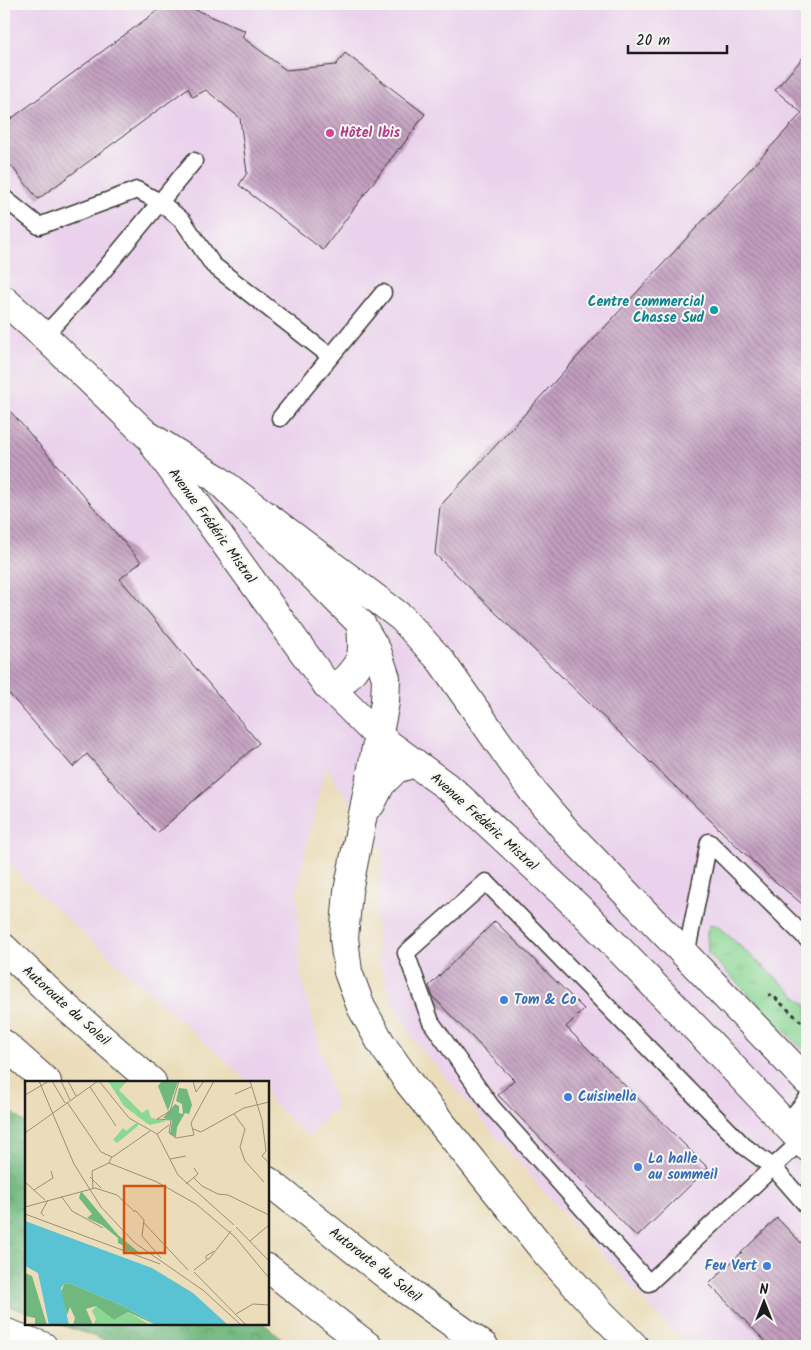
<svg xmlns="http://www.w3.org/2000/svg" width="811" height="1350" viewBox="0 0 811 1350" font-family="Kalam,sans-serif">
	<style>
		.built { fill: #ead1ec }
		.grass { fill: url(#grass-tufts); stroke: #547a58 }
		.forest { fill: url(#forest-crowns); stroke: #466a4d }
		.building { fill: url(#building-back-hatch) }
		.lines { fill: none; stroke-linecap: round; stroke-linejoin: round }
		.lane-casing { stroke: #3b3934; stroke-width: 19 }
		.secondary-casing { stroke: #3b3934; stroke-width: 30 }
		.highway-casing { stroke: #3b3934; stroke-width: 30 }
		.path { stroke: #3b3934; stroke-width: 3; stroke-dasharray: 4 4; stroke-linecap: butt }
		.lane { stroke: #fff; stroke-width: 16 }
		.secondary { stroke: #fff; stroke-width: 28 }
		.highway { stroke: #fff; stroke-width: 28 }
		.hotel-dot { fill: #d1479c; stroke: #f6f6f2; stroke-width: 2 }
		.culture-dot { fill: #0f9aa8; stroke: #f6f6f2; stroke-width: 2 }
		.shop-dot { fill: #3f7fe0; stroke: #f6f6f2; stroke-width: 2 }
		.labels { text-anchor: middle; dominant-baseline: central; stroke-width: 4; stroke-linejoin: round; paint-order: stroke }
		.hotel-label { font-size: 14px; font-weight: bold; fill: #b23c85; stroke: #f6f6f2; text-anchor: start }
		.culture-label { font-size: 14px; font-weight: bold; fill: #0d838f; stroke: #f6f6f2; text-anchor: end }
		.street-label { font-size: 14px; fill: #1c1c1c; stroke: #f6f6f2 }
		.shop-label { font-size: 14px; font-weight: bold; fill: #366cbe; stroke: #f6f6f2; text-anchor: start }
		.inset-road { fill: none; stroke: #98907a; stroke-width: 1 }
		.view { fill: #d4530e; fill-opacity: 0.15; stroke: #d4530e; stroke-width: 2.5 }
		.inset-edge { fill: none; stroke: #1c1c1c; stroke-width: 2.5 }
	</style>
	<defs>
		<pattern id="grass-tufts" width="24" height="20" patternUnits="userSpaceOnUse" patternTransform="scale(1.25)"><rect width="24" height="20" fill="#8bd794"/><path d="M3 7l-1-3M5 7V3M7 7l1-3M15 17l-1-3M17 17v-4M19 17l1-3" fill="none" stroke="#77b87f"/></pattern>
		<pattern id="forest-crowns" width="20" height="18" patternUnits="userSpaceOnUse" patternTransform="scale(1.25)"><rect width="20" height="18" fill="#70b87e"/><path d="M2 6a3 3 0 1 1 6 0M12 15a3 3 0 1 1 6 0" fill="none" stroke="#5b9566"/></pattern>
		<pattern id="building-back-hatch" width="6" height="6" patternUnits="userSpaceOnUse" patternTransform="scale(1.25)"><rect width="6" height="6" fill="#c29dbf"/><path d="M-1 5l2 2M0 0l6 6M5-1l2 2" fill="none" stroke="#9d7f9a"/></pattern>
	</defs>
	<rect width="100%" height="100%" fill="#f6f6f2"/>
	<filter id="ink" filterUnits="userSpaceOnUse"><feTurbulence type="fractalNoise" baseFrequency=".02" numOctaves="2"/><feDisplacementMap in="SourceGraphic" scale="10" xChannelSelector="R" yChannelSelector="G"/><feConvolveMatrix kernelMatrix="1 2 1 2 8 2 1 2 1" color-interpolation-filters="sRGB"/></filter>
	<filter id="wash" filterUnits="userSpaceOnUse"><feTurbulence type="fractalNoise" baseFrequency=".0096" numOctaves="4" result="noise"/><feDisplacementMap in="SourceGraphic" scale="20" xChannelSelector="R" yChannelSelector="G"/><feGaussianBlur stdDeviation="1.12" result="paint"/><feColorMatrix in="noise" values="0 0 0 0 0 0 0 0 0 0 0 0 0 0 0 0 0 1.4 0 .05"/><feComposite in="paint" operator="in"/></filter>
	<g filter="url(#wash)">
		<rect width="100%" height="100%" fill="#ebddb9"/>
		<polygon class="built" points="4,4 807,4 807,1346 690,1346 668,1326 544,1192 413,1039 394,1004 379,961 376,915 384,852 325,766 297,891 300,971 336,1106 309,1136 268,1099 268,1082 249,1082 21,877 4,856"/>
		<polygon class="grass" points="710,925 717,926 729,936 807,1006 807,1054 708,953 707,933"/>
		<g class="forest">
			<polygon points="4,1105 26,1124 26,1312 4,1304"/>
			<polygon points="59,1324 264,1324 291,1346 122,1346"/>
		</g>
		<g id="blocks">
			<g class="building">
				<polygon points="164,4 182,4 245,31 242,37 286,70 336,65 345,53 425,114 400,149 399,148 323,250 239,185 247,173 240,118 206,90 193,97 188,88 38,199 4,157 4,124 161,8"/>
				<polygon points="807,53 807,908 771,878 744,853 435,554 440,506 802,113 775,90"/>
				<polygon points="4,404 141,562 120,579 259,743 157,833 87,754 73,767 4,688"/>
				<polygon points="495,921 584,1009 566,1027 708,1168 637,1237 498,1095 514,1080 433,997 429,986"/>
				<polygon points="777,1218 807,1249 807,1346 770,1346 709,1284"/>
			</g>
		</g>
	</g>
	<g filter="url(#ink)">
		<use href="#blocks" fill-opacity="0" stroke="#3b3934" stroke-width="1"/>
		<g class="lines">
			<defs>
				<g id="lane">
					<polyline points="4,198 39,226 137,190 160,202 183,221 213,265 330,356"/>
					<polyline points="44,336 94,282 194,161"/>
					<polyline points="280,418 383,293"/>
					<polyline points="686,955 709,842 807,939"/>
					<polyline points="785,1125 807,1099"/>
					<polyline points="801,1141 649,1283 491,1106 431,1022 406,953 486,882 744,1146 773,1167 807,1206"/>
				</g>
				<g id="secondary">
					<polyline points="4,300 44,336 146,434 216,478 402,618 441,661 534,793 570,835 807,1081"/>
					<polyline points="154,445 327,685 379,737 453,791 581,910 708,1041 807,1147"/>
					<path d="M327,685L342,683C365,658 363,657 361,624"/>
				</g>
				<g id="highway">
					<polyline points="216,478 361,624 377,651 386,678 385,702 348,891 344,938 348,972 361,1007 381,1043 409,1083 546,1253 599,1311 634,1346"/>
					<polyline points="371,804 381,784 396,769 415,763"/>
					<polyline points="4,948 59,1001 152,1082"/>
					<polyline points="4,1044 47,1082"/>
					<polyline points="268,1181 391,1279 484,1346"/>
					<polyline points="268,1268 368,1346"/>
					<polyline points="4,1332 43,1346"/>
				</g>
			</defs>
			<use href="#lane" class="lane-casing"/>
			<use href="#secondary" class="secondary-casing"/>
			<use href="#highway" class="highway-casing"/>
			<polyline class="path" points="768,995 772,995 807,1027"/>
			<use href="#lane" class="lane"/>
			<use href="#secondary" class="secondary"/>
			<use href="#highway" class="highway"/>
		</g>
	</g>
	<circle class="hotel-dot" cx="330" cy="133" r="5"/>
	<circle class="culture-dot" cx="714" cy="310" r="5"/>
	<g class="shop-dot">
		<circle cx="504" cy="1000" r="5"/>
		<circle cx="568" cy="1097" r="5"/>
		<circle cx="638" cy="1167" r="5"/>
		<circle cx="767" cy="1266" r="5"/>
	</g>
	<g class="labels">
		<g class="hotel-label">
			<text x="340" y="133">Hôtel Ibis</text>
		</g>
		<g class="culture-label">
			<text x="704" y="302">Centre commercial<tspan x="704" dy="16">Chasse Sud</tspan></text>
		</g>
		<g class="street-label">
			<text transform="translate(212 526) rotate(54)">Avenue Frédéric Mistral</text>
			<text transform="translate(484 822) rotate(42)">Avenue Frédéric Mistral</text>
			<text transform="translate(66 1006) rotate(42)">Autoroute du Soleil</text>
			<text transform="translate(375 1265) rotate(38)">Autoroute du Soleil</text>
		</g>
		<g class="shop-label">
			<text x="514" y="1000">Tom &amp; Co</text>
			<text x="578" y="1097">Cuisinella</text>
			<text x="648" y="1159">La halle<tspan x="648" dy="16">au sommeil</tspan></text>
			<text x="757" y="1266" text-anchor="end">Feu Vert</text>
		</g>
	</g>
	<g transform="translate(25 1081)">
		<rect width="244" height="244" fill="#ebddb9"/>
		<path d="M83,0H102L94,9L117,32L123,28L126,37L142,40L125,44L120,41L99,25ZM71,225L89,239L103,231L125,244H68L71,238L67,230Z" fill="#8bd794"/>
		<path d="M137,0H153L143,30L133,5ZM154,7L162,8L167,24L164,33L160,32L152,46L151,56L145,53L147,39L138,37L150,23L154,25V32L158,33L157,23L151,20ZM56,110L93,154L117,174L98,169L99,165L93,162V157L77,144L62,137L67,133L54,117ZM0,192L7,195L22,244H10V237L0,235ZM44,202L98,225L131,244L103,231L89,239L71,225L61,228L68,244H48L50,237L45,226L42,234L36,212L39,203Z" fill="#70b87e"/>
		<path d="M111,42L114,44L92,62L88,59L98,47L101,50Z" fill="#8bd794"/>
		<path d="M0,140L127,187L168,212L203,244H131L98,225L44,202L39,203L36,207L44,244H24L13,192L0,185Z" fill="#59c3d4"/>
		<path class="inset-road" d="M14,0L49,83L76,126L110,162L179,210L216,244M27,0L40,22M36,0L45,19M43,0L51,15M74,0L104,37L132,53M154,0L145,30L132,38L146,39L144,52L151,57L169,54L166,42L189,0M168,0L171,11L179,0M225,0L237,39L241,70L237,75L244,82M65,6L91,45M210,13L226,6M0,14L24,0M42,21L76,71L87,76M209,33L220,48L215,66L220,80L239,101M168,48L176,51L219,27L244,21M0,52L73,0M132,53L153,94L209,144M132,53L144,44M145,78L161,75M84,82L132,101L171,123L210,156L244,197M65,96L76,107M169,97L177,105L193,113M0,101L20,119M161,103L173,93L169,87M68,107L67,90L84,82L86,77L125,50M9,109L28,97L26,90M193,113L203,114L244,134M36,115L47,130L78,147M0,126L70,107L92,114L110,131M110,129L119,139L117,155L136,177M0,133L135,183M19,135L16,132L23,119M118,141L163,189M211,146L244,180M225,160L244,144M189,170L181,175V178H184L206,150M169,189L182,179M169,191L221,244M211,233L228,223L244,224"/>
		<path class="view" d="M99,105H140V172H99Z"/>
		<rect width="244" height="244" class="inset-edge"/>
	</g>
	<rect width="811" height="1350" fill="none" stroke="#f6f6f2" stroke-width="20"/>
	<g transform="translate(764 1302)" stroke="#f6f6f2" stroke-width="4" paint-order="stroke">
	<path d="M0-4L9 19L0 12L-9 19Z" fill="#1c1c1c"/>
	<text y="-8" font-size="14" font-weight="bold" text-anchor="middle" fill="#1c1c1c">N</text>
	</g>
	<path d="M628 45v8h99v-8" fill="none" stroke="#1c1c1c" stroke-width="2.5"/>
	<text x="636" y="45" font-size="15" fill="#1c1c1c" stroke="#f6f6f2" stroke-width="4" paint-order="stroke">20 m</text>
</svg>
